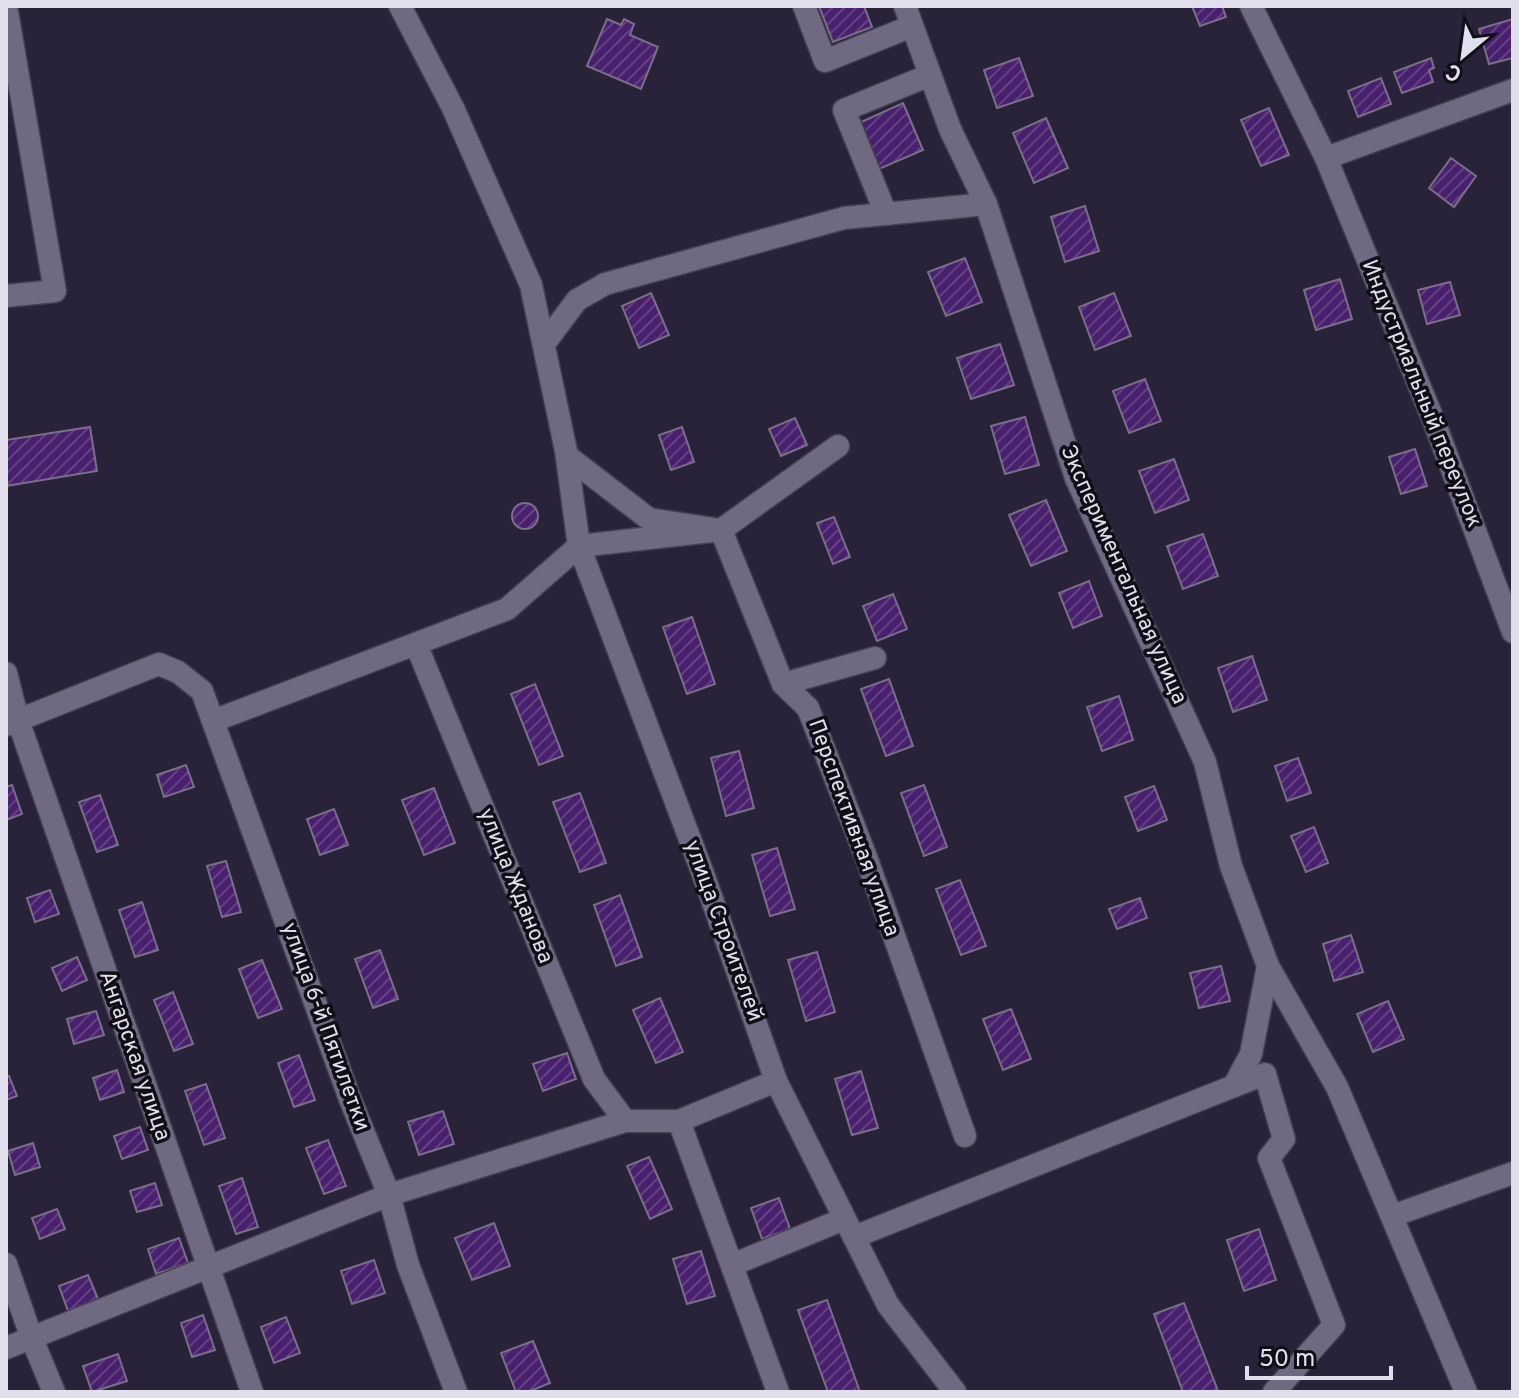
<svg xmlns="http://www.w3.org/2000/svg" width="1519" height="1398" viewBox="0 0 1519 1398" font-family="Overpass,sans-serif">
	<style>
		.building { fill: url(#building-hatch); stroke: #7a6f88; stroke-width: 2 }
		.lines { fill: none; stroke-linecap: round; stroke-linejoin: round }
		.minor-casing { stroke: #433f50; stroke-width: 25 }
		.minor { stroke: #6f6982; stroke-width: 22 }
		.labels { text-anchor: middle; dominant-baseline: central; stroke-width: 7; stroke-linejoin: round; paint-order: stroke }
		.street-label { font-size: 22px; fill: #e2dfed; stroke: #110e18 }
	</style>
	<defs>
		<pattern id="building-hatch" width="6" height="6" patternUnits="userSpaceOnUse" patternTransform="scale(2)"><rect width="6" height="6" fill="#49206e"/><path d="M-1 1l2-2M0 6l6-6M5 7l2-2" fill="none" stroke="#634083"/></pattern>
	</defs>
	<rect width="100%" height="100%" fill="#282338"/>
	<g class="building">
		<polygon points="819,6 864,6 872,27 833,42"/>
		<polygon points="1192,6 1222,6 1226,17 1200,26"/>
		<polygon points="607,19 621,25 624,19 634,24 630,35 658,47 641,89 587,66"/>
		<polygon points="1513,19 1513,58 1489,64 1479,29"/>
		<polygon points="1019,58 1033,96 997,108 984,70"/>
		<polygon points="1431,58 1434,68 1429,70 1433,82 1402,93 1394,72"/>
		<polygon points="1381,78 1391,104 1358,117 1348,91"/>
		<polygon points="903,103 923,150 879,169 859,123"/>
		<polygon points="1269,108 1289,155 1261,166 1241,120"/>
		<polygon points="1046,118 1068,168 1034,183 1013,133"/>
		<polygon points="1451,158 1476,176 1454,207 1429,188"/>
		<polygon points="1085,206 1099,251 1065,262 1051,217"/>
		<polygon points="965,258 982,302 946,316 928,272"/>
		<polygon points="1340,279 1352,319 1316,330 1304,290"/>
		<polygon points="1450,282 1460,315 1427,324 1418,290"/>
		<polygon points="651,293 669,335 639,348 622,306"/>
		<polygon points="1114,293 1131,336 1095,350 1079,307"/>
		<polygon points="1000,344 1014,385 971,399 957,358"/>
		<polygon points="1145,379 1161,421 1129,433 1113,391"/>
		<polygon points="1025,417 1039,465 1005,474 991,426"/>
		<polygon points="795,418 807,445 781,456 769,429"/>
		<polygon points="90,427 97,471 6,486 6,440"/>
		<polygon points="682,427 694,462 671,470 659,435"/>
		<polygon points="1415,449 1427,486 1401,494 1389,457"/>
		<polygon points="1174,459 1189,500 1155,513 1139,471"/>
		<polygon points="1046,500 1067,551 1031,566 1009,515"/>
		<circle cx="525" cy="516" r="13"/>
		<polygon points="834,517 850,557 833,564 817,523"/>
		<polygon points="1203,534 1218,576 1183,589 1167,546"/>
		<polygon points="1089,581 1102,616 1073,628 1059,593"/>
		<polygon points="893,594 907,629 877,641 863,606"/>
		<polygon points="692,617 715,684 687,694 663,627"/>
		<polygon points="1252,656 1267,700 1233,712 1218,668"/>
		<polygon points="889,679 913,746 886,756 861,689"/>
		<polygon points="535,684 563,756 539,765 511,694"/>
		<polygon points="1119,696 1133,740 1102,751 1087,707"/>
		<polygon points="739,751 754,808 726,816 711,758"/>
		<polygon points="1298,758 1311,793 1287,801 1275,766"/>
		<polygon points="186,765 194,787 164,797 157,775"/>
		<polygon points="12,785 22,814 6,820 6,787"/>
		<polygon points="924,785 947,847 924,856 901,793"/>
		<polygon points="1154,786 1167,820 1138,831 1125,797"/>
		<polygon points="434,788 455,843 424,855 402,800"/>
		<polygon points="580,793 606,863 580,872 553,802"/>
		<polygon points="100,795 118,845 97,852 79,802"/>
		<polygon points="334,809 348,845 320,855 307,819"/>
		<polygon points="1314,827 1328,863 1306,872 1291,836"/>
		<polygon points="777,848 795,909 770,916 752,855"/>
		<polygon points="226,861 241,912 222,917 207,866"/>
		<polygon points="960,880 986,946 961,955 936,889"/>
		<polygon points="50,890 59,914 35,922 27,898"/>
		<polygon points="620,895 642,957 616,966 594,905"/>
		<polygon points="1140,898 1147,918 1117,929 1109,909"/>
		<polygon points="142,902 158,950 135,957 119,910"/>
		<polygon points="1351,935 1363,972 1334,981 1323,944"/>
		<polygon points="380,950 398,999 373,1008 355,959"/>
		<polygon points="817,952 835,1012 806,1021 788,960"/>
		<polygon points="77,957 87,980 62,991 52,968"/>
		<polygon points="262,960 282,1009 258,1018 239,969"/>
		<polygon points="1221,966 1230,1001 1199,1008 1190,973"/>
		<polygon points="173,992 193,1044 174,1051 154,1000"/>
		<polygon points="660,998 683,1052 656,1063 633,1010"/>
		<polygon points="1388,1001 1404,1039 1373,1052 1357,1014"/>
		<polygon points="1011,1009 1031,1059 1003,1070 983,1019"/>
		<polygon points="96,1011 104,1035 74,1044 67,1019"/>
		<polygon points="567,1053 576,1079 543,1091 533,1064"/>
		<polygon points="299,1055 315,1100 294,1107 278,1063"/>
		<polygon points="117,1070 124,1092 100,1100 93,1078"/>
		<polygon points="861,1071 878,1128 852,1135 835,1079"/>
		<polygon points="9,1076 17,1096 6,1100 6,1077"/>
		<polygon points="206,1084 225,1138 204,1145 185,1091"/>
		<polygon points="443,1111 454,1144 419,1155 408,1122"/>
		<polygon points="140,1127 148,1150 122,1159 114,1136"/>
		<polygon points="328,1140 346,1186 324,1194 306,1148"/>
		<polygon points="33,1143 40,1167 15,1175 8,1151"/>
		<polygon points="649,1157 672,1209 650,1219 627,1166"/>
		<polygon points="242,1178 258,1227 236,1234 219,1186"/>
		<polygon points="155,1183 162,1205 137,1212 130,1191"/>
		<polygon points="779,1198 790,1229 762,1239 751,1208"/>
		<polygon points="57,1209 65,1229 40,1239 32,1218"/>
		<polygon points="494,1223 510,1266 472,1280 455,1238"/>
		<polygon points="1259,1229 1276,1280 1244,1291 1227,1240"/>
		<polygon points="179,1238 188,1263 156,1274 148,1249"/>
		<polygon points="701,1251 715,1296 687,1304 673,1259"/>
		<polygon points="374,1260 385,1293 352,1304 341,1271"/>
		<polygon points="88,1275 98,1299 68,1311 59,1286"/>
		<polygon points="827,1300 860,1392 828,1392 798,1310"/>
		<polygon points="1184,1303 1218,1391 1216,1392 1183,1392 1154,1314"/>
		<polygon points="203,1315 215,1350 192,1357 181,1323"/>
		<polygon points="286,1317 300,1353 274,1363 261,1327"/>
		<polygon points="533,1341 550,1383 528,1392 516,1392 501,1353"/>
		<polygon points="118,1354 127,1381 92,1392 83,1366"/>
	</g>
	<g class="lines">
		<defs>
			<g id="minor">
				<polyline points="6,6 55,291 6,296"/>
				<polyline points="400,6 453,108 531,285 566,451 579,546 702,871 776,1081 888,1305 955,1392"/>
				<polyline points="804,6 825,61 912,26"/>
				<polyline points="905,6 950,129 986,204 1076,478 1205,762 1231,866 1268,966 1337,1087 1466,1392"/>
				<polyline points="1251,6 1326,158 1513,90"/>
				<polyline points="1326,158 1435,424 1513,632"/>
				<polyline points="886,214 844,110 930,75"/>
				<polyline points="544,344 577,300 605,284 844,218 986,204"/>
				<polyline points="567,456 649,519 721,530 838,446"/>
				<polyline points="579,546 721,530 783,684 808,708 866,857 965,1136"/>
				<polyline points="416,644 594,1079 625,1121"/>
				<polyline points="6,673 18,720 252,1392"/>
				<polyline points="783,684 875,658"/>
				<polyline points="213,721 507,609 579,546"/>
				<polyline points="6,725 159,664 178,672 202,691 350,1099 389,1195 408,1265 456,1392"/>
				<polyline points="1234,1086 1265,1074 1284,1139 1269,1158 1334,1325 1274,1392"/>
				<polyline points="679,1121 778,1392"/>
				<polyline points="1392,1216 1513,1173"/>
				<polyline points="854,1237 1234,1086 1251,1054 1268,966"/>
				<polyline points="6,1264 32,1339 54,1392"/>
				<polyline points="732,1265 844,1219"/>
				<polyline points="6,1348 389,1195 625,1121 679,1121 776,1081"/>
			</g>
		</defs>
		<use href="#minor" class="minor-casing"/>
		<use href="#minor" class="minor"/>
	</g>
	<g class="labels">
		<g class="street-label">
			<text transform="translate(1421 394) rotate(68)">Индустриальный переулок</text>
			<text transform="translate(1123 575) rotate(66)">Экспериментальная улица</text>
			<text transform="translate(853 828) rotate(70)">Перспективная улица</text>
			<text transform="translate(515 886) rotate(68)">улица Жданова</text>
			<text transform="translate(723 931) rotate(70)">улица Строителей</text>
			<text transform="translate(325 1027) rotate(70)">улица 6-й Пятилетки</text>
			<text transform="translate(134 1056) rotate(71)">Ангарская улица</text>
		</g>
	</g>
	<rect width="1519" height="1398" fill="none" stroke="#e2dfed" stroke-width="16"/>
	<g transform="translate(1463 56) rotate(209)" stroke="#110e18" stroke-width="6" paint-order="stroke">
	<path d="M0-6L14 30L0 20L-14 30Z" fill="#e2dfed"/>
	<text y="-12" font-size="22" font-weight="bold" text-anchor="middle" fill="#e2dfed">С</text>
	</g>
	<path d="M1247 1366v12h144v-12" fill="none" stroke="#e2dfed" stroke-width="4"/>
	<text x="1259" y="1366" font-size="24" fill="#e2dfed" stroke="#110e18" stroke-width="6" paint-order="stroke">50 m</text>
</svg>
